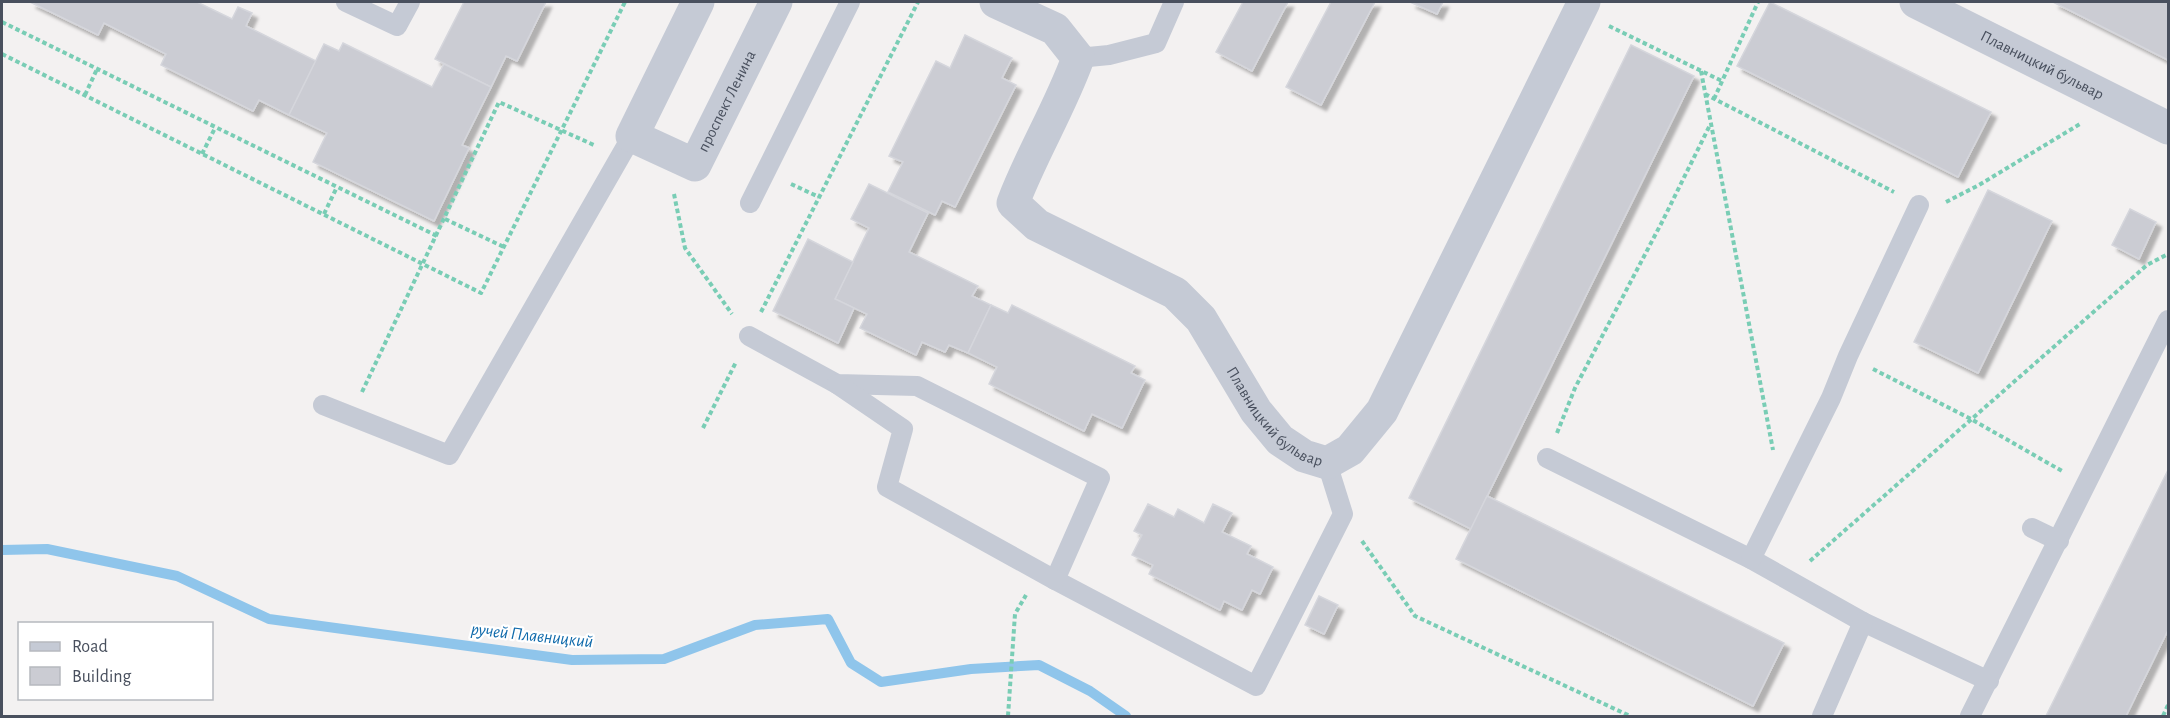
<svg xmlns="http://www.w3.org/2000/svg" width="2170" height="718" viewBox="0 0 2170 718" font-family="'Alegreya Sans',sans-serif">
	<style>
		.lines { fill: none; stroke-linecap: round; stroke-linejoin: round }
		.stream { stroke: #8fc5eb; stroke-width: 10 }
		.building { fill: #cbccd3; stroke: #d5d6dc; stroke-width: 1.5; filter: url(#shadow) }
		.path { stroke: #79cdb5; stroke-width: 4; stroke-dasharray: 4.5 3; stroke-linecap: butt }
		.lane { stroke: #c5cad5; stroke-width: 20 }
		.street { stroke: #c5cad5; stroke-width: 33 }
		.labels { text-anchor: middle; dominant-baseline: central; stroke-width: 4.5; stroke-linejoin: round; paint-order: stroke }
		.street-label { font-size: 16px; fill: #49505e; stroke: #fff }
		.water-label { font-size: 18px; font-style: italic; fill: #0f6aab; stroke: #fff }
	</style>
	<defs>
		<filter id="shadow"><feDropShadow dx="5.5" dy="5.5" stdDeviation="1.5" flood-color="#0004"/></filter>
	</defs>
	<rect width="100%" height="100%" fill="#f3f1f1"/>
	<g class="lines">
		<polyline class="stream" points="2,550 47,549 177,576 269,619 572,660 664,659 755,625 828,619 851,663 881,682 971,669 1039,665 1090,691 1126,716"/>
	</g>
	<g class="building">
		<polygon points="30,2 197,2 232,19 238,7 252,13 246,26 316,61 289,115 259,100 253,111 161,65 166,54 104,23 98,35"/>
		<polygon points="464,2 546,2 517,61 506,56 491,87 435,59"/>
		<polygon points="1243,2 1288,2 1252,71 1216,52"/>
		<polygon points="1331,2 1375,2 1321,105 1286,87"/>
		<polygon points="1410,2 1443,2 1437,14"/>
		<polygon points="1770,2 1991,112 1958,177 1737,66"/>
		<polygon points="2053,2 2168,2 2168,60"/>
		<polygon points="965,35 1012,58 1002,78 1016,85 955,207 942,201 935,215 888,192 903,162 889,156 936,61 950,68"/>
		<polygon points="343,43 432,87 444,64 491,87 462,145 469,148 434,221 313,162 327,133 289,115 324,44 339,51"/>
		<polygon points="1631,45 1694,76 1471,529 1409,498"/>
		<polygon points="869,184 928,213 909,252 978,286 972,296 991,305 968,353 949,345 945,352 922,342 916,355 860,328 867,314 835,299 869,228 851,219"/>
		<polygon points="1988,190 2052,221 1978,373 1914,342"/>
		<polygon points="2130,209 2156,222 2139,259 2112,245"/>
		<polygon points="808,239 853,262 835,299 854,308 838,343 773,311"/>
		<polygon points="991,305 1008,313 1012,305 1135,366 1131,373 1145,380 1122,428 1092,414 1084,431 989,384 997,367 968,353"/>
		<polygon points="2168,470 2168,630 2126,716 2046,716"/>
		<polygon points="1487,496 1784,643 1753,706 1456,559"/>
		<polygon points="1148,504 1174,517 1178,509 1204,523 1213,504 1232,513 1222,532 1251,546 1247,554 1273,567 1260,594 1252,590 1242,610 1224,601 1220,610 1149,574 1153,565 1132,555 1142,535 1134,531"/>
		<polygon points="1319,596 1338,605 1324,634 1305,625"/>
	</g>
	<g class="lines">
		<g class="path">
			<polyline points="2,22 437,236"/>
			<polyline points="1609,26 1722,81"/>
			<polyline points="2,54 481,293 625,2"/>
			<polyline points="1701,71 1773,450"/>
			<polyline points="1705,94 1894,192"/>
			<polyline points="85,95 97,69"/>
			<polyline points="1714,99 1758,2"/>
			<polyline points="202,154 215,128"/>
			<polyline points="791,184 819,197"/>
			<polyline points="674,194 685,248 732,314"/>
			<polyline points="1946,202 1979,185 2080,124"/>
			<polyline points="324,214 337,187"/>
			<polyline points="445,219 504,247"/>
			<polyline points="761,312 918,2"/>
			<polyline points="1873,369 1971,419 2062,471"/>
			<polyline points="362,392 499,102 596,146"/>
			<polyline points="703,428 736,362"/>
			<polyline points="1557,433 1575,388 1662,222 1710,125"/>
			<polyline points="1362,541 1415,616 1630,716"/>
			<polyline points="1810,561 2147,265 2168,254"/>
			<polyline points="1008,716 1015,614 1026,595"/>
			<polyline points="2163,716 2168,705"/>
		</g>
		<g class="lane">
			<polyline points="346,2 397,26 410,2"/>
			<polyline points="1078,58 1109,55 1156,43 1174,2"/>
			<polyline points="750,203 850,2"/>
			<polyline points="749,336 837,384 917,386 1100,478 1055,580 1256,686 1343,514 1327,463"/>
			<polyline points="837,384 903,429 887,487 1055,580"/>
			<polyline points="323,405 449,455 632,136"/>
			<polyline points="1547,458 1751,559 1863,622 1989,681"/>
			<polyline points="2032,528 2059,541"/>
			<polyline points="1751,559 1831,398 1848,356 1919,205"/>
			<polyline points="1822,716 1863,622"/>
			<polyline points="1970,716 2168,320"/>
		</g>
		<g class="street">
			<path id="s1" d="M698,2L632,136L695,165L776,2"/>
			<path id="s2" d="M996,2L1055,29L1078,58C1060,108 1032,153 1013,203L1037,225L1175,293L1201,319L1256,411L1280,440L1304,456L1327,463L1350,450L1382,411L1584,2"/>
			<path id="s3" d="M1916,2L2168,128"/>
		</g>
	</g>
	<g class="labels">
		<g class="street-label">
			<text stroke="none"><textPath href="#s3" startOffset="141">Плавницкий бульвар</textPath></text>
			<text stroke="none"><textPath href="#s1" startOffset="290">проспект Ленина</textPath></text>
			<text stroke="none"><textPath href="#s2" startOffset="609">Плавницкий бульвар</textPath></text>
		</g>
		<g class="water-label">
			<text transform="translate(532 636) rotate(6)">ручей Плавницкий</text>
		</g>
	</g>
	<rect width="2170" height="718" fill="none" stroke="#49505e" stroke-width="6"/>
	<rect x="18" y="622" width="195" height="78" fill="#ffffff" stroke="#b6b9bf" stroke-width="1.5"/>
	<rect x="30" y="642" width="30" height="9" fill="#c5cad5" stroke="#b6b9bf" stroke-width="1.5"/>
	<text x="72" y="652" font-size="18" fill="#49505e">Road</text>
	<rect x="30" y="667" width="30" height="18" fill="#cbccd3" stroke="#b6b9bf" stroke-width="1.5"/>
	<text x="72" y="682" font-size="18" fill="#49505e">Building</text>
</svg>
